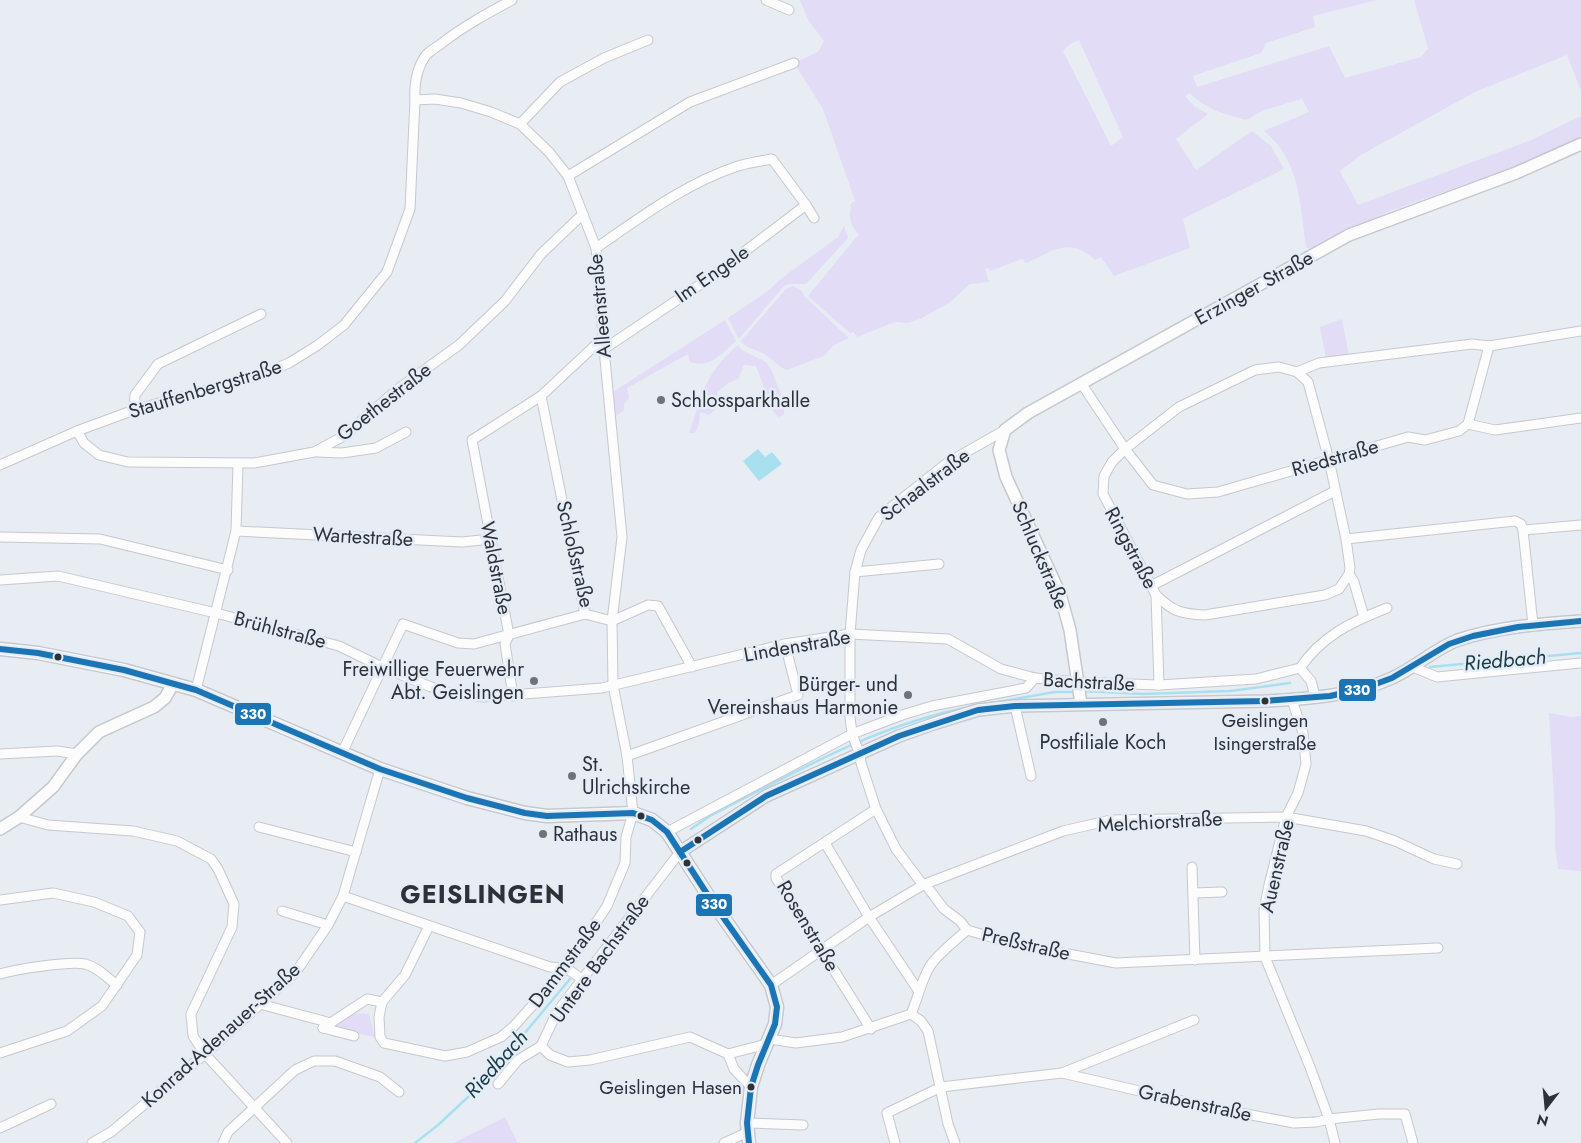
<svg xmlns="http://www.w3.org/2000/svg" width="1581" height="1143" viewBox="0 0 1581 1143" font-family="Jost,sans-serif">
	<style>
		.green { fill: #e2dcf7; fill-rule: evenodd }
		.water { fill: #a8e0f0 }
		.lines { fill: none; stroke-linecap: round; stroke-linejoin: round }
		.stream { stroke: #a8e0f0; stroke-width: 2.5 }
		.minor-casing { stroke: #c5c8cd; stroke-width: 11 }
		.tertiary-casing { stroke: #c5c8cd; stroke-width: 14 }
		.secondary-casing { stroke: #c5c8cd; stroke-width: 15 }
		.minor { stroke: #fcfcfd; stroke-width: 9 }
		.tertiary { stroke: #fcfcfd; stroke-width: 11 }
		.secondary { stroke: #fcfcfd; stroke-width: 12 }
		.bus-1-casing { stroke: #e4ecf7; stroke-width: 10 }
		.bus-1 { stroke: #1b75b4; stroke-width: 6 }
		.poi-dot { fill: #6f7378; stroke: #e4ecf7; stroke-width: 2 }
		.bus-dot { fill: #2e3135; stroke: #e4ecf7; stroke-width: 2 }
		.labels { text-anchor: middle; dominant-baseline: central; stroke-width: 5; stroke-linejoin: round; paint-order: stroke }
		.bus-label { font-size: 19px; fill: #2e3135; stroke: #e4ecf7 }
		.street-label { font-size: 20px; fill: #2e3135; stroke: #e4ecf7 }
		.poi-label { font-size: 20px; fill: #2e3135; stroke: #e4ecf7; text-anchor: start }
		.water-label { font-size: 21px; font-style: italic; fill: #163b44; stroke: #e4ecf7 }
		.district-label { font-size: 25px; font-weight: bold; letter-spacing: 1px; fill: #2e3135; stroke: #e4ecf7 }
		.line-badge { stroke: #e4ecf7; stroke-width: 2 }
		.badge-label { font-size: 14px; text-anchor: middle; font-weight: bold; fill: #fff }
	</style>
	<rect width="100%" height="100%" fill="#e8edf3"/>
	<g class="green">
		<path d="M800,0H1377L1313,16L1315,27L1266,43L1261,53L1193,76L1197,87L1329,46L1345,78L1421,57L1428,48L1414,0H1581V91L1567,55L1475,92L1361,155L1340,171L1358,205L1531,140L1581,116V140L1517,166L1390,211L1312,250L1306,247C1300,205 1300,159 1264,131L1309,112L1302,99L1264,110L1246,120C1223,113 1208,111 1190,93L1185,96L1194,106L1208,114L1176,139L1196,170L1252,131L1271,146L1284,169L1183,219L1190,248L1114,276L1101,257L1095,260C1068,236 1054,251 1026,263L1022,259L990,271L989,268L985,269L989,282L970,284L949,303L920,319L908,323L895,322L857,337L854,332L850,333L808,296L859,234C854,230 850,223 850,216C849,211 852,209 850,204L855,201L823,109L794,63L818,52L824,41L808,20ZM1079,40L1123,137L1111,146L1063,51L1070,44Z"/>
		<polygon points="844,226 848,238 806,284 788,284 783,287 739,339 728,318 768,291 782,278 838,237"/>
		<path d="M793,286L802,291L804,296L849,338L834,345L824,356L787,370C776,365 775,361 766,355C758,349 747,350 741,341L786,289Z"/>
		<polygon points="1342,319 1349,356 1326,359 1320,327"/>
		<path d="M725,320L736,341C722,353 710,369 690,362L688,354L627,388L629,398L624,404V410L616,416L613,392Z"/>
		<path d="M738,345L742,350L766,362L771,369L784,402V415L778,417L773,411L756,366L744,365L738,379L728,383L717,393L719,406L709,415L700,412C700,420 699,426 695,433H689C703,394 704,374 738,345Z"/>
		<polygon points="1549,713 1571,717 1581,716 1581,871 1558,869 1555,847 1555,815"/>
		<polygon points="353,1013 369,1014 375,1037 331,1028"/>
		<polygon points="505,1117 518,1143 453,1143"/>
	</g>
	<polygon class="water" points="758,449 765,457 772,452 782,464 759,481 743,461"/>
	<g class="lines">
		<g class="stream">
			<polyline points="1430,667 1581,653"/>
			<polyline points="1082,691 1143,694 1230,691 1290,683"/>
			<polyline points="986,704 1055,692 1077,692"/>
			<path d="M691,829L710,816C794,773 877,724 970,707"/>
			<polyline points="415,1143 438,1125 482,1084 570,979"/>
		</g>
		<defs>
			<g id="minor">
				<polyline points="766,0 789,10"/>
				<polyline points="415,100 435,99 461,103 491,112 520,124 549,152 568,176 596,248 604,349 622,537 612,621 613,685 627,756 633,813 626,837 625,863 607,906 566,968 514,1026 501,1037 467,1052 445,1056 384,1043 380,1037 379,1017 382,1002 405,975 429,926"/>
				<polyline points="520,124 560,82 604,58 648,40"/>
				<polyline points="568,176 690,102 794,63"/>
				<path d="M596,248C641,217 686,183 738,166C749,163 761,161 772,159L806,205"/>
				<polyline points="604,349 707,280 806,205 814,218"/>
				<polyline points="1297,372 1319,363 1472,344 1489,346"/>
				<polyline points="1081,383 1125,449 1153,485 1187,494 1218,492 1408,437 1425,440 1459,431 1468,424 1489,346 1581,331"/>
				<polyline points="541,396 585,614"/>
				<polyline points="134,410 135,395 158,364 261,314"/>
				<polyline points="1468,424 1495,430 1581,418"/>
				<polyline points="1005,430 947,463 879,517 861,550 855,572 850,634 850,717 852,734 860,755 861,763 876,809 896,849 923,885 925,884 944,909 960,921 967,930 1015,944 1116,963 1438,948"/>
				<polyline points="77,431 84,443 99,455 128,462 254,463 314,452 344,436 398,389 459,345 505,301 541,254 583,214"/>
				<polyline points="317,452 342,453 376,448 406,432"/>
				<path d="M0,465L77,431L134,410L260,375L289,363L318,345L344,325L387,272L410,209L415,100C414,84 416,69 426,55C430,51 437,47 442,43C464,26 488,13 512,0"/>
				<polyline points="1523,530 1533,625"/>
				<polyline points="236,531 462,542 491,539"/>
				<polyline points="0,537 100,539 228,570"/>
				<polyline points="1346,539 1515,521 1521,524 1523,530 1581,525"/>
				<polyline points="855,572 939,564"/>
				<path d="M1349,574L1339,589L1325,595L1205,615C1182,614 1173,612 1156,595L1103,494L1104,476L1112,462L1125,449L1179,407L1255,370L1279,367L1297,372L1308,382L1329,460L1346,539L1350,568L1349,574L1354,582L1364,617"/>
				<polyline points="0,580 58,576 216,613 339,646 382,667 431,687 447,692 484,697 602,688 785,644 850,634 948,639 1001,669 1035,678 1077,682 1159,685 1256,679 1300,668 1311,681 1315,696"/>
				<polyline points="1151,586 1335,491"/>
				<polyline points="1156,595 1159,685"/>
				<polyline points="612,621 648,605 658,606 692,667"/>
				<polyline points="1413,667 1437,677 1581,663"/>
				<path d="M1300,668C1322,636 1351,622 1387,608"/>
				<polyline points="196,690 236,531 238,464"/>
				<polyline points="513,696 505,644 509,635 472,440 541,396 603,338"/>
				<polyline points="1292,700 1303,733 1306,764 1298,793 1286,817 1269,885 1264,910 1265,957 1310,1067 1329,1119 1335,1143"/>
				<polyline points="1015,706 1031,776"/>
				<polyline points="342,753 403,624 458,643 474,644 585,614 612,621"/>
				<polyline points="0,754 57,751 77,754"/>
				<polyline points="627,756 798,695 785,644"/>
				<polyline points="19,817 48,825 133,831 177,841 211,859 218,869 234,904 232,927 191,1014 193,1036 205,1054 287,1143"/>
				<polyline points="259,827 356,852"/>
				<polyline points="667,832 852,734 902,715 932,706 1026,688 1035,678"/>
				<polyline points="825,843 869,917 918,990"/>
				<polyline points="1192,867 1195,960"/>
				<polyline points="925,884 1063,831 1111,820 1286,817 1366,831 1395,841 1434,859 1457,864"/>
				<polyline points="1193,893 1222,892"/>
				<polyline points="343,896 550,967 566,968 582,979"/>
				<polyline points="0,900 53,893 94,902 128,916 140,932 137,955 102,1006 67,1031 0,1053"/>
				<polyline points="282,911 328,925"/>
				<path d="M0,974C17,969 69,961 85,964C98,967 107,978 117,985"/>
				<polyline points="771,985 869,917 923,885"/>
				<polyline points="260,1004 331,1023"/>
				<polyline points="911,1014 921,1021 928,1031 948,1124 955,1143"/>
				<polyline points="323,1028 367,999 382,1002"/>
				<polyline points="323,1028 354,1036"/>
				<polyline points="871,1029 776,878 776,874 876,809"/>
				<path d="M770,1039L796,1043L842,1037L911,1014C918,998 921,981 930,966C938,954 956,940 967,930"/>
				<polyline points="541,1046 550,1055 568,1062 590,1060 690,1037 728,1054"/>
				<polyline points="728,1054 734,1069 751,1087"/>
				<polyline points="728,1054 767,1044"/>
				<polyline points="1062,1073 1194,1020"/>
				<polyline points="498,1084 518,1060 541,1046 557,1012 680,852"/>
				<polyline points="747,1123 803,1125"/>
				<polyline points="0,1128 51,1104"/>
				<polyline points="92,1143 111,1132 205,1054 296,972 328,925 343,896 380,769"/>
				<polyline points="223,1143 228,1132 295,1070 314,1061 335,1061 380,1077 399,1092"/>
				<polyline points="724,1143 748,1132"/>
				<polyline points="895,1143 887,1113 941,1087 1062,1073 1204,1106 1294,1123 1316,1122 1329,1119 1379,1114 1405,1114 1413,1143"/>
			</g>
			<g id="tertiary">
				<polyline points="1081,704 1070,630 1060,594 1006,477 999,450 1005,430 1028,413 1349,235 1516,173 1581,144"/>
				<polyline points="0,829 19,817 53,787 77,754 99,732 154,707 165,698 173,684"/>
				<path d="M680,852L766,796L899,736L936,723L978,710L1015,706L1265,701C1307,699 1353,696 1392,678C1415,668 1434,649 1458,640C1497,627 1539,624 1581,621"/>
			</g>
			<polyline id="secondary" points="0,649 38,653 124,670 196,690 380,769 467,798 525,813 547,816 633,813 652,820 667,832 711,900 771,985 777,1007 775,1024 758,1065 751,1087 747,1123 749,1143"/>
		</defs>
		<use href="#minor" class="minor-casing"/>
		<use href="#tertiary" class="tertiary-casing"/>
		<use href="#secondary" class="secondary-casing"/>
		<use href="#minor" class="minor"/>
		<use href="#tertiary" class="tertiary"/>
		<use href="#secondary" class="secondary"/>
		<defs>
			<g id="bus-1">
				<polyline points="0,649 38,653 124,670 196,690 380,769 467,798 525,813 547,816 633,813 652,820 667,832 711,900 771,985 777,1007 775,1024 758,1065 751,1087 747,1123 749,1143"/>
				<polyline points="680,852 766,796 899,736 978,710 1015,706 1265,701 1330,696 1362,689 1392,678 1449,644 1473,636 1518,627 1581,621"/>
			</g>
		</defs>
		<use href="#bus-1" class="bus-1-casing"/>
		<use href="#bus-1" class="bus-1"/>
	</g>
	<g class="poi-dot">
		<circle cx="661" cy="400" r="5"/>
		<circle cx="534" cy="681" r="5"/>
		<circle cx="908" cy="695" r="5"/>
		<circle cx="1103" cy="722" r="5"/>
		<circle cx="572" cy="776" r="5"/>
		<circle cx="543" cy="834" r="5"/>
	</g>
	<g class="bus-dot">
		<circle cx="58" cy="657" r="4.5"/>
		<circle cx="1265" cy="701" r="4.5"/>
		<circle cx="641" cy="816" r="4.5"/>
		<circle cx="698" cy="840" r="4.5"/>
		<circle cx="687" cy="863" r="4.5"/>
		<circle cx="751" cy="1087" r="4.5"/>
	</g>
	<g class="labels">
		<g class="bus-label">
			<text x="1265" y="720">Geislingen<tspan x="1265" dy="23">Isingerstraße</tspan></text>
			<text x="742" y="1087" text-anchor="end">Geislingen Hasen</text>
		</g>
		<g class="street-label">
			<text transform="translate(712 274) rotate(-35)">Im Engele</text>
			<text transform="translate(1254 288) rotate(-29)">Erzinger Straße</text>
			<text transform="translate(600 306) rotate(-95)">Alleenstraße</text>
			<text transform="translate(205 389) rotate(-17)">Stauffenbergstraße</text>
			<text transform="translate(384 402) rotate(-38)">Goethestraße</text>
			<text transform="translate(1335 458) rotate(-16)">Riedstraße</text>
			<text transform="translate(925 485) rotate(-37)">Schaalstraße</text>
			<text transform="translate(363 537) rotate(3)">Wartestraße</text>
			<text transform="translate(1131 548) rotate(62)">Ringstraße</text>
			<text transform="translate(575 554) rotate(77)">Schloßstraße</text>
			<text transform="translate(1040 555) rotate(67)">Schluckstraße</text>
			<text transform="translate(496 568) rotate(79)">Waldstraße</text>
			<text transform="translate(280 630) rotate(15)">Brühlstraße</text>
			<text transform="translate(797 646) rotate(-10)">Lindenstraße</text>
			<text transform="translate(1089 682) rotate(3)">Bachstraße</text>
			<text transform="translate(1160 822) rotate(-3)">Melchiorstraße</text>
			<text transform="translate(1277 866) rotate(-77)">Auenstraße</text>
			<text transform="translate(808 926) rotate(59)">Rosenstraße</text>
			<text transform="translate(1026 944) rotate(13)">Preßstraße</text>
			<text transform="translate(600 959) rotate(-54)">Untere Bachstraße</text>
			<text transform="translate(565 963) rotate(-53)">Dammstraße</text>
			<text transform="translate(221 1035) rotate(-42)">Konrad-Adenauer-Straße</text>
			<text transform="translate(1195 1103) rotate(12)">Grabenstraße</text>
		</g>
		<g class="poi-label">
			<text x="671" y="400">Schlossparkhalle</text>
			<text x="524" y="669" text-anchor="end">Freiwillige Feuerwehr<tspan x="524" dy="23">Abt. Geislingen</tspan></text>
			<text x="898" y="684" text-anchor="end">Bürger- und<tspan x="898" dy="23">Vereinshaus Harmonie</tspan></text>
			<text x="1103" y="742" text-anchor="middle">Postfiliale Koch</text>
			<text x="582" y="764">St.<tspan x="582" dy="23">Ulrichskirche</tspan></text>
			<text x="553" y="834">Rathaus</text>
		</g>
		<g class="water-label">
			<text transform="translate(1505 660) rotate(-5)">Riedbach</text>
			<text transform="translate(496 1064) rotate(-48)">Riedbach</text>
		</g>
		<g class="district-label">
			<text x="483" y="894">GEISLINGEN</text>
		</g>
	</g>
	<g class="line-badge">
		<rect x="1338" y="678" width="39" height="24" rx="5" fill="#1b75b4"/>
		<rect x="234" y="702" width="38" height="24" rx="5" fill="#1b75b4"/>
		<rect x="695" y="893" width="38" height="24" rx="5" fill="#1b75b4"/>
	</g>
	<g class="badge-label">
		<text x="1357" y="695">330</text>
		<text x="253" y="719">330</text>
		<text x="714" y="909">330</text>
	</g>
	<g transform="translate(1546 1108) rotate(196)" stroke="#e4ecf7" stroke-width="4" paint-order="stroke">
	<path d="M0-4L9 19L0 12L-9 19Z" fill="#2e3135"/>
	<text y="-8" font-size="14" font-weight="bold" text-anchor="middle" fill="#2e3135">N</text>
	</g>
</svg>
